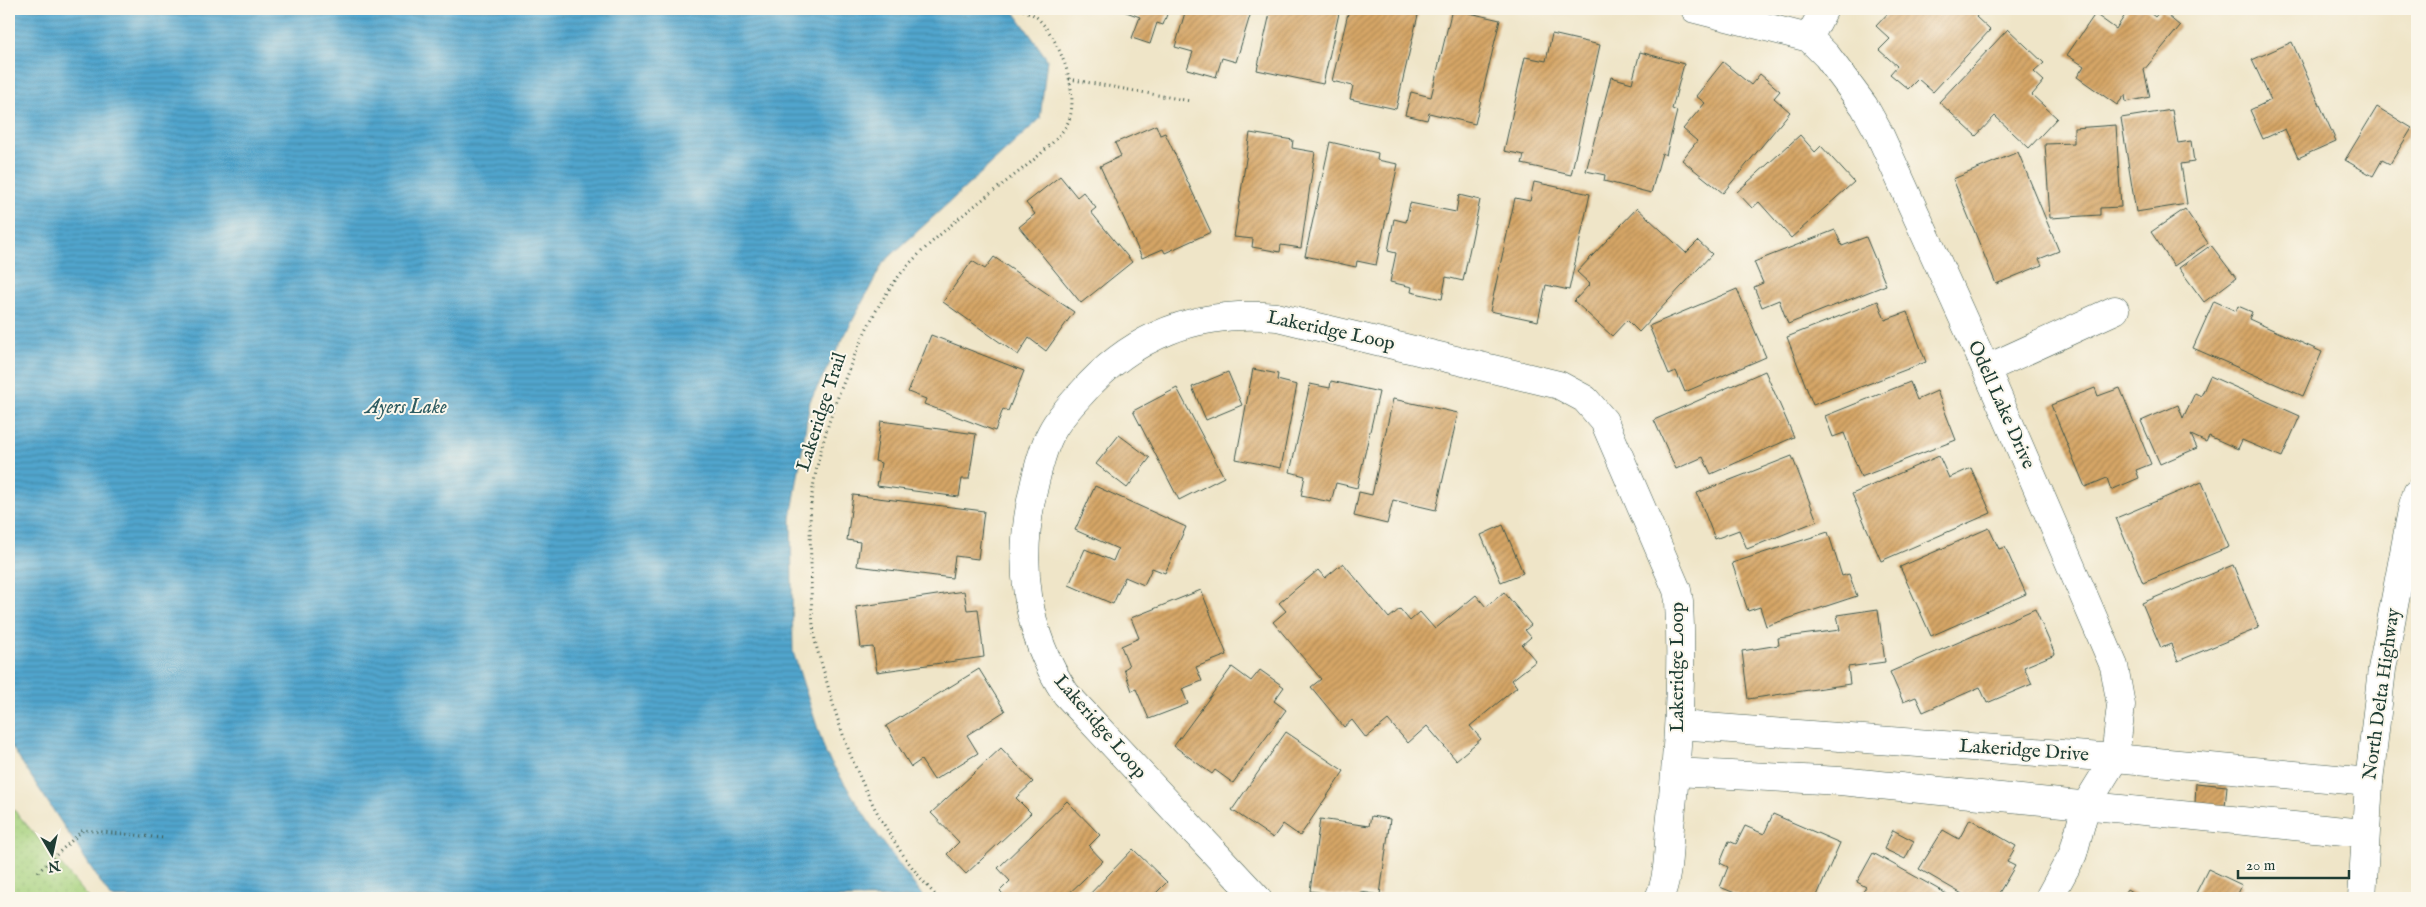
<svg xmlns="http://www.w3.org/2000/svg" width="2426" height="907" viewBox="0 0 2426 907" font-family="'IM FELL English',serif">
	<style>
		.park { fill: url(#park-dots); stroke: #628758 }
		.water { fill: url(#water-rules); stroke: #387180 }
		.building { fill: url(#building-hatch) }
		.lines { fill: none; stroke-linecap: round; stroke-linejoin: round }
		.minor-casing { stroke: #3e564a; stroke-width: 29 }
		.tertiary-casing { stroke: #3e564a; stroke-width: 29 }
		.path { stroke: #3e564a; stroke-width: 3; stroke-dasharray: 1 4; stroke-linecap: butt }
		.minor { stroke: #fff; stroke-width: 28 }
		.tertiary { stroke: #fff; stroke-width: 28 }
		.labels { text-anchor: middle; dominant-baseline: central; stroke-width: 4; stroke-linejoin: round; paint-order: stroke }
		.street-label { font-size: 19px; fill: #1f3d34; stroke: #fbf7ec }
		.water-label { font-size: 20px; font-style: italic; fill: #2e5c62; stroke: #fbf7ec }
	</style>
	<defs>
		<pattern id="park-dots" width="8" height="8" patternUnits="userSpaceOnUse" patternTransform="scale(1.25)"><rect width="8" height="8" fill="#a6d17d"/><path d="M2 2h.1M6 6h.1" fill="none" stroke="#8eb46d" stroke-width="1.8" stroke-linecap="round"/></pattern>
		<pattern id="water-rules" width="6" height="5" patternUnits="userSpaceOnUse" patternTransform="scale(1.25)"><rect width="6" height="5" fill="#51a5cd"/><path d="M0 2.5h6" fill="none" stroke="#4388a7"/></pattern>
		<pattern id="building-hatch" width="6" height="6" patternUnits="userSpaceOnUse" patternTransform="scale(1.25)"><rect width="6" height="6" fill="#d6a666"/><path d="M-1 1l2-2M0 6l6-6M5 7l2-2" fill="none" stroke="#ad8855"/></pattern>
	</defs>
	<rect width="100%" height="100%" fill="#fbf7ec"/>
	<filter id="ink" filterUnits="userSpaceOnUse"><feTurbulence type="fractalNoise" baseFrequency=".02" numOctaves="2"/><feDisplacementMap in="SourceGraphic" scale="10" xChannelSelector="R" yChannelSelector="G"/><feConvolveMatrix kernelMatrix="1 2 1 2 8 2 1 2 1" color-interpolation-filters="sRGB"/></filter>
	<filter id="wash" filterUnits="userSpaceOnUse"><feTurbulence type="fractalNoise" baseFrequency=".0096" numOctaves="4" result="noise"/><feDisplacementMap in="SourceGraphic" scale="20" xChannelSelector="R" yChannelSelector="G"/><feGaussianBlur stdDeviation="1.12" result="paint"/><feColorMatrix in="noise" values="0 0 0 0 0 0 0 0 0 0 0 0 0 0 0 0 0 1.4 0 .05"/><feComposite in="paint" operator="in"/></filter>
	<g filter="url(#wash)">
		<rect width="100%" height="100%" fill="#efe5c8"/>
		<polygon class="park" points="9,804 89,898 9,898"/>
		<polygon class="water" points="9,9 996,9 1015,13 1047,59 1040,119 883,263 810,401 791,519 793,652 826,754 874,830 924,898 111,898 9,743"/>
		<g id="blocks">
			<g class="building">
				<polygon points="1118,9 1169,9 1163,25 1157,23 1150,44 1132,38 1140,17"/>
				<polygon points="1186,9 1252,9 1236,62 1222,58 1216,77 1187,69 1193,52 1175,47"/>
				<polygon points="1271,9 1340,9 1323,84 1257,70"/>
				<polygon points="1349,9 1393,9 1418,15 1396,109 1350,99 1353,86 1332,81"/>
				<polygon points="1452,9 1500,20 1475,124 1429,113 1427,120 1405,115 1411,92 1431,97"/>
				<polygon points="1892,9 1979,9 1981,11 1976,17 1990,30 1933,92 1918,79 1908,89 1890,74 1897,66 1879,50 1890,39 1876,26"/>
				<polygon points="2129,9 2145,9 2155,17 2161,10 2180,26 2144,70 2150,97 2126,102 2125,95 2117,105 2077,77 2084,66 2067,55 2095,14 2116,29"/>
				<polygon points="2008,29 2044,63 2034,72 2044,81 2032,95 2057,118 2029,148 1995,116 1976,136 1939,102"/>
				<polygon points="1552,34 1600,45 1571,175 1522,164 1524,155 1504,151 1525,57 1546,61"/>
				<polygon points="2292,42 2336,141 2298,158 2285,129 2263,139 2250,110 2271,100 2252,60"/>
				<polygon points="1640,52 1684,64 1672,109 1677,111 1666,155 1662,153 1651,193 1604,181 1605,175 1586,171 1611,77 1632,83"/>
				<polygon points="1723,62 1751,85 1760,74 1780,91 1774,98 1790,112 1723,193 1682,160 1697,141 1683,129 1705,103 1696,96"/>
				<polygon points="2377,107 2412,128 2390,164 2382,160 2373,176 2345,160"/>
				<polygon points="2172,110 2178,143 2191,141 2194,162 2181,164 2187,204 2136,212 2121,118"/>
				<polygon points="1156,125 1160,135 1165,133 1211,232 1165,253 1163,249 1142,258 1100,166 1121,156 1115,143"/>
				<polygon points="2116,125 2121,207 2100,208 2100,215 2050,218 2045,144 2074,143 2074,128"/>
				<polygon points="1250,133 1293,140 1292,148 1315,152 1301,248 1281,245 1280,252 1252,247 1253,239 1234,237"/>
				<polygon points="1800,135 1815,152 1821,146 1854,182 1791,238 1759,202 1752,208 1737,192"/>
				<polygon points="1330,142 1378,153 1377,160 1398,164 1376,265 1357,261 1356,267 1305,256"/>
				<polygon points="2018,152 2059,251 2039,259 2042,265 1996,284 1953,179"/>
				<polygon points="1060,176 1077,197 1083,192 1096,208 1091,212 1132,262 1081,303 1019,227 1035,214 1026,203"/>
				<polygon points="1534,182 1590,194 1569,290 1546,285 1538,321 1490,311 1515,198 1530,201"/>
				<polygon points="1459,195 1480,200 1463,281 1446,277 1442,299 1411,292 1412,287 1390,282 1396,253 1388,251 1394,219 1406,222 1410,203 1456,212"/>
				<polygon points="1637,208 1686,253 1698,241 1712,254 1639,332 1627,320 1612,336 1574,301 1590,284 1577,272"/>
				<polygon points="2185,209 2208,243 2174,266 2151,232"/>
				<polygon points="1835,230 1842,246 1866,237 1886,285 1788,324 1779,300 1762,307 1754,287 1763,283 1754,262"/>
				<polygon points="2211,245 2236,278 2204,302 2179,268"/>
				<polygon points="994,257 1074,312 1046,351 1029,338 1018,355 943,302 972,261 985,269"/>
				<polygon points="1737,289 1766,357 1685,392 1676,371 1669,374 1649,326"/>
				<polygon points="1878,301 1885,320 1907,312 1926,362 1813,405 1787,337"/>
				<polygon points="2214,301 2236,311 2238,306 2252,312 2249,319 2322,352 2303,396 2193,348"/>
				<polygon points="931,335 1024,371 1008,411 1003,409 995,431 924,404 926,399 908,392"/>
				<polygon points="1253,369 1278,374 1277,380 1297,385 1281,468 1236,459"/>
				<polygon points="1765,371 1794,437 1711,474 1703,457 1676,469 1654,420"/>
				<polygon points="1228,372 1242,405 1206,420 1192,387"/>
				<polygon points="2210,376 2300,416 2282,457 2242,440 2238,449 2209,436 2206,442 2191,435 2197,448 2160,464 2141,421 2178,405 2183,418 2195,393 2201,396"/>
				<polygon points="1331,381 1379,392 1357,488 1336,483 1331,502 1301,496 1305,476 1290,472 1310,384 1330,388"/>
				<polygon points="1910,382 1917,400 1937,391 1956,440 1861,477 1844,433 1833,437 1825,416"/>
				<polygon points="1177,388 1224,477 1179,500 1133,411"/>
				<polygon points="2095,388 2098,396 2120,388 2151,464 2136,470 2139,478 2111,490 2107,478 2085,487 2051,405"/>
				<polygon points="1393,399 1458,413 1436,510 1393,500 1387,524 1354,516 1359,492 1372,495"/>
				<polygon points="881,421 976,434 969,479 962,479 959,497 877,486 881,463 875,461"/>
				<polygon points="1119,435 1150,458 1127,488 1096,464"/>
				<polygon points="1792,456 1817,521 1747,549 1739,530 1715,539 1697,493"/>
				<polygon points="1939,456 1949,478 1971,468 1991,513 1881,561 1852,494"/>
				<polygon points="2202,482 2229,547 2143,583 2116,518"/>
				<polygon points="1095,486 1186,527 1165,573 1152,568 1144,585 1125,577 1113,604 1069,585 1085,549 1113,561 1118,549 1075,530"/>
				<polygon points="853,495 984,511 978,559 955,556 952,578 857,566 860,542 847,540"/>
				<polygon points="1503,525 1523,573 1501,582 1481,535"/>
				<polygon points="1989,528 1999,549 2005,547 2026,594 1931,636 1900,567"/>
				<polygon points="1828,532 1842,576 1849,574 1857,596 1766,626 1760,607 1748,611 1732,563"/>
				<polygon points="1343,563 1389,618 1400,609 1410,621 1420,612 1435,629 1476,595 1486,607 1504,592 1531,625 1525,630 1531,637 1522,645 1536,661 1512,680 1517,687 1470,726 1481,739 1456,760 1427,726 1408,743 1388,720 1366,738 1352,720 1344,727 1311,687 1321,679 1273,622 1286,611 1279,603 1318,570 1325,578"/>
				<polygon points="2233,565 2259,628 2178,661 2171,644 2161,648 2142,603"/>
				<polygon points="1201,590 1227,655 1196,667 1202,681 1182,689 1188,704 1149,719 1136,689 1132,691 1124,669 1129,666 1121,646 1139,638 1131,618"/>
				<polygon points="964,591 967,610 978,609 984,657 877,672 873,647 861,648 856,607"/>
				<polygon points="1878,609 1885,662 1848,667 1850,684 1748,699 1742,651 1779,645 1778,638 1840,630 1837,615"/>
				<polygon points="2035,609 2055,654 2024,667 2032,684 1987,703 1980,687 1923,712 1916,697 1903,702 1890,672"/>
				<polygon points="1232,667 1251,681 1260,670 1284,687 1274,701 1286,710 1233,783 1215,770 1212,774 1174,746"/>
				<polygon points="979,669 1005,711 967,735 978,753 934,780 921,760 911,767 886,726"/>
				<polygon points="1286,732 1344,771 1300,836 1283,824 1273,838 1232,810"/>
				<polygon points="1001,748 1033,782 1016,798 1031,813 966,874 947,854 959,842 931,813"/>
				<polygon points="2196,783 2227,786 2225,807 2195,804"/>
				<polygon points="1067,801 1100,835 1089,846 1103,861 1064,898 1007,898 1000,891 1010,881 998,868"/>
				<polygon points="1773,814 1840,843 1816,898 1747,898 1720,887 1728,867 1720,863 1729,841 1736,844 1745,826 1764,834"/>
				<polygon points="1371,816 1390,819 1380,895 1361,892 1360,898 1310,891 1320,819 1369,826"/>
				<polygon points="1970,819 2016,846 2007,862 2015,866 1996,898 1969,898 1919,869 1943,830 1959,839"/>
				<polygon points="1893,830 1914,841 1905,859 1884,849"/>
				<polygon points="1133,849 1167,882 1151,898 1086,898"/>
				<polygon points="1873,853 1954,898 1859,898 1866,887 1857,882"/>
				<polygon points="2208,869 2242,885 2236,898 2203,898 2195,895"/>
				<polygon points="2127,889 2142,898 2121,898"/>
			</g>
		</g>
	</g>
	<g filter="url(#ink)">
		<use href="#blocks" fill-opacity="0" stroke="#3e564a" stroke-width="1"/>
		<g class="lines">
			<defs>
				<g id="minor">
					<polyline points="1695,9 1809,38 1827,56 1864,106 1879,133 1986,369 2114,666 2121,705 2115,758 2086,805 2073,854 2049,898"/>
					<polyline points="1809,38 1824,9"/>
					<polyline points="1986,369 2115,310"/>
					<polyline points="1679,725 2115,758 2369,782"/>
					<polyline points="1676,772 1840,781 2364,833"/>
					<path d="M1257,898L1066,694C1025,633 1017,562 1033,491C1037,472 1042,450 1051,433C1058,419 1070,406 1081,394C1133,334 1198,310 1277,317L1559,385L1585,399L1604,421L1677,590L1679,601C1683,676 1678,752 1670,827C1668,850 1669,877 1659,898"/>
				</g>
				<polyline id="tertiary" points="2362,898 2369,782 2382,669 2413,505 2417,493"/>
			</defs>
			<use href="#minor" class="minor-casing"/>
			<use href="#tertiary" class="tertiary-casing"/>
			<g class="path">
				<polyline points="1069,79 1190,101"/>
				<polyline points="38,872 83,830 164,838"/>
				<path d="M938,898C881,837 847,759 826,679C822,664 816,649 814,634C811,610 811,585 811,561C810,537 809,512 813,488C819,450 832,410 847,374C863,334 881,294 911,262C932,241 955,221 978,203C999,186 1060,145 1069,120C1080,90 1058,35 1035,16C1031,13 1025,11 1021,9"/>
			</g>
			<use href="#minor" class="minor"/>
			<use href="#tertiary" class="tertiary"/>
		</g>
	</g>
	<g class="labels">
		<g class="street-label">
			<text transform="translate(1331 331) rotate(12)">Lakeridge Loop</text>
			<text transform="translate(2001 405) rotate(66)">Odell Lake Drive</text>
			<text transform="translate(822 412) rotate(-72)">Lakeridge Trail</text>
			<text transform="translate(1678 667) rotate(-90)">Lakeridge Loop</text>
			<text transform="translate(2382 694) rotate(-82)">North Delta Highway</text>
			<text transform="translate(1100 727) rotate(49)">Lakeridge Loop</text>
			<text transform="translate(2024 751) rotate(4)">Lakeridge Drive</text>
		</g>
		<g class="water-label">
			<text x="406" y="407">Ayers Lake</text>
		</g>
	</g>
	<rect width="2426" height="907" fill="none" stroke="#fbf7ec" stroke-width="30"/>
	<g transform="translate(52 854) rotate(171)" stroke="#fbf7ec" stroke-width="4" paint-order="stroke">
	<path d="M0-4L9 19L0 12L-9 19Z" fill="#1f3d34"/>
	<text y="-8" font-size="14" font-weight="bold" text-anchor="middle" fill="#1f3d34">N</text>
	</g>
	<path d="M2238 870v8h111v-8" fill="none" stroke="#1f3d34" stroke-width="2.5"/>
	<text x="2246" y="870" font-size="15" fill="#1f3d34" stroke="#fbf7ec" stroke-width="4" paint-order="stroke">20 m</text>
</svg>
